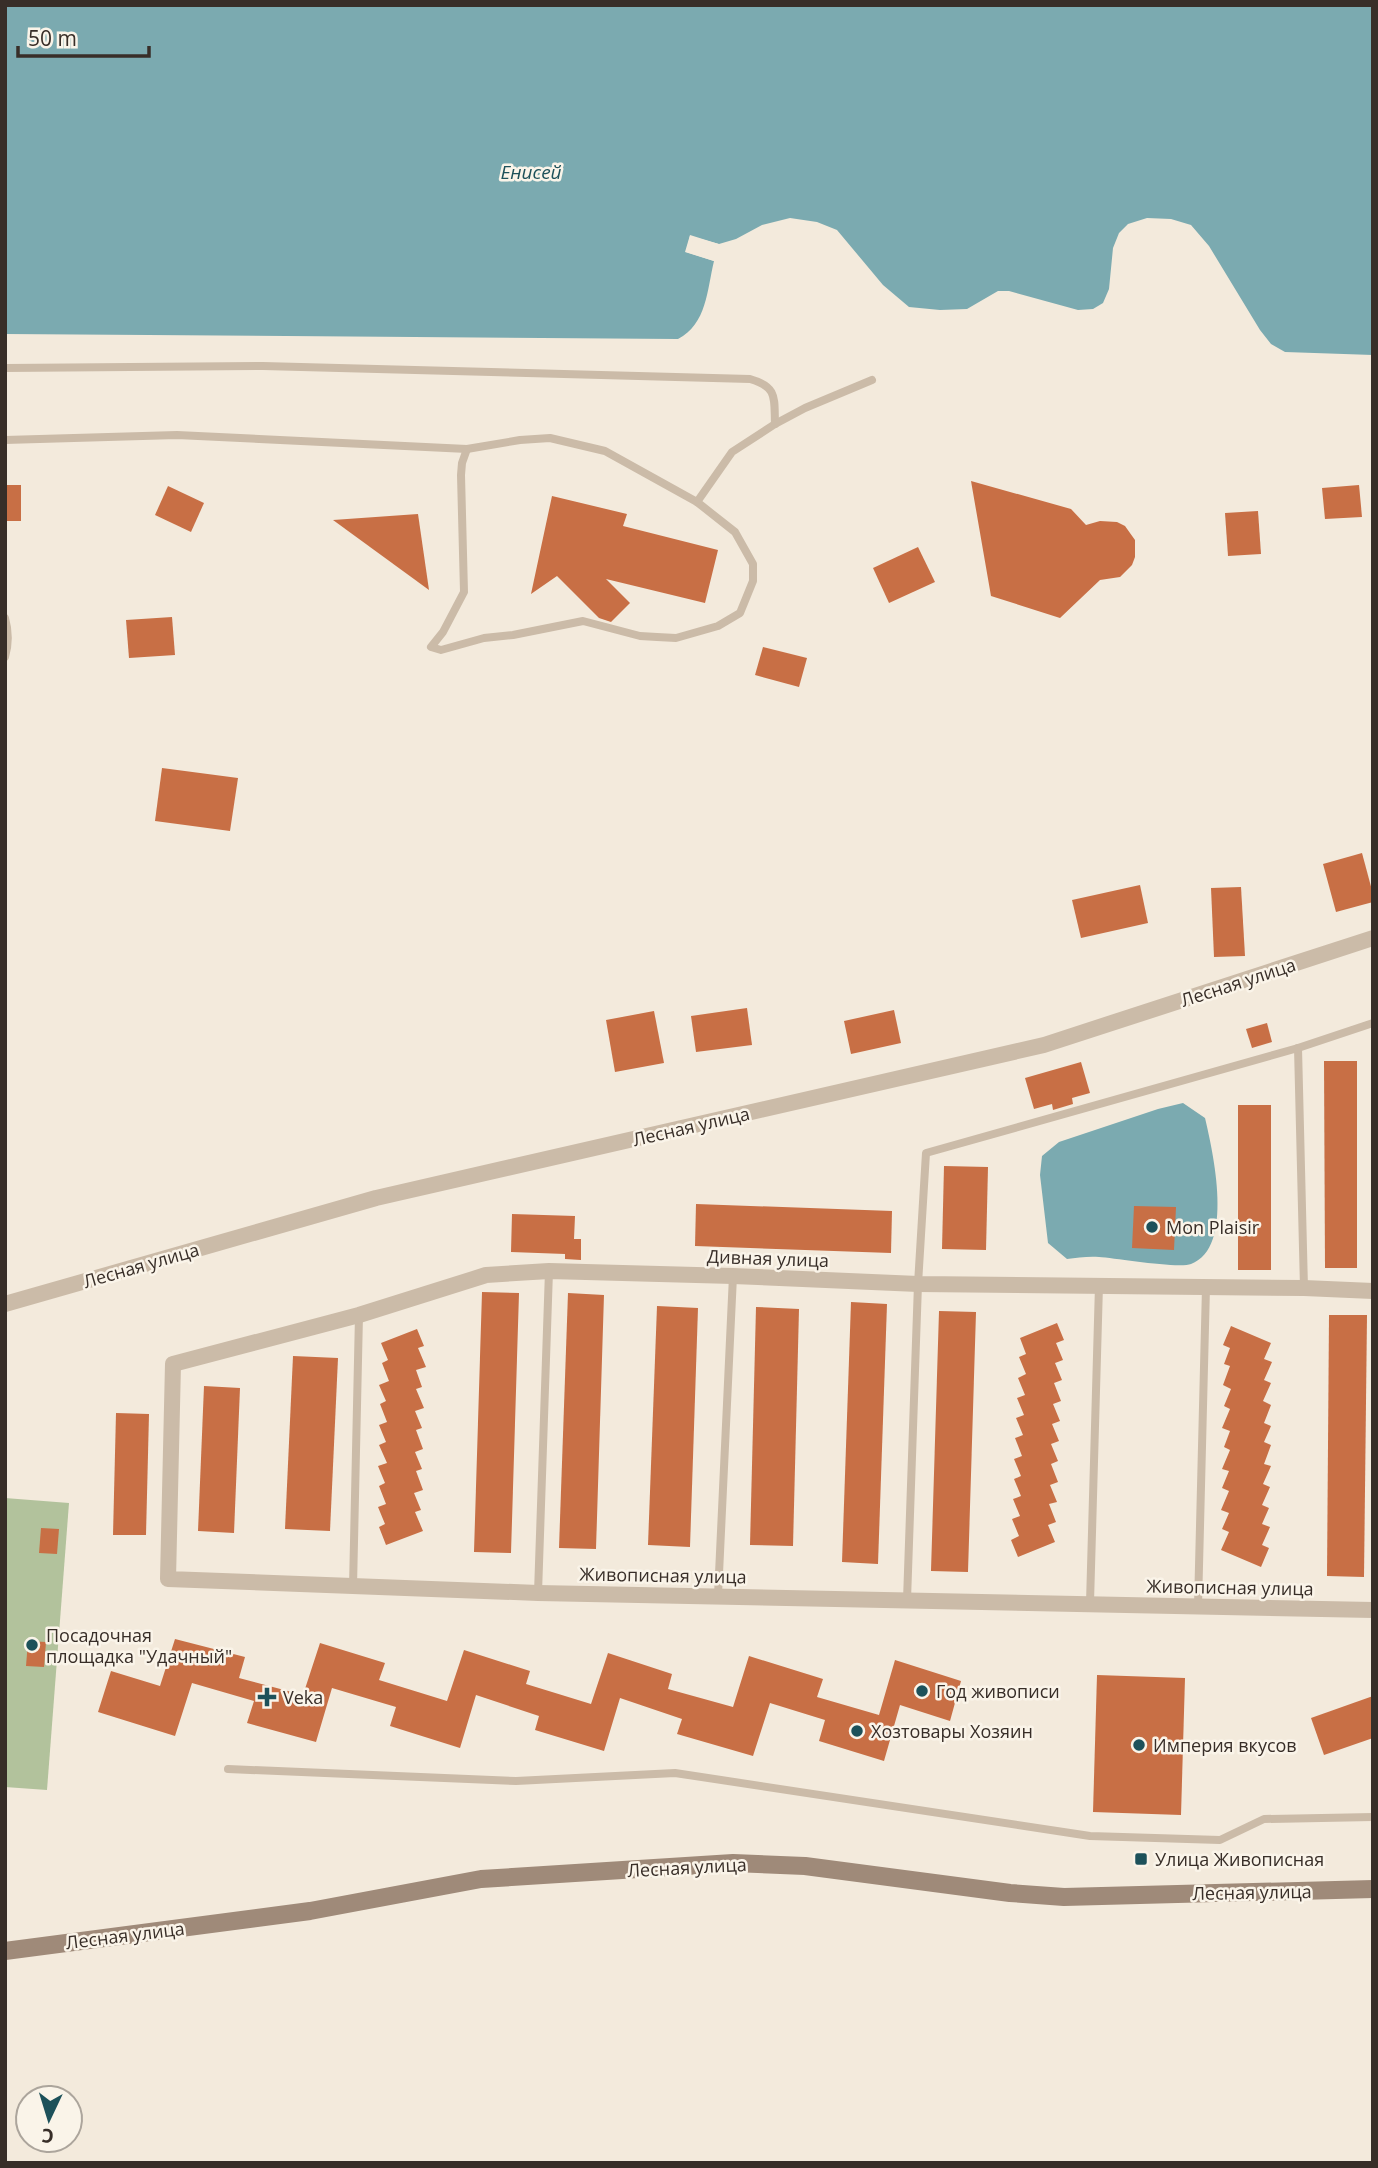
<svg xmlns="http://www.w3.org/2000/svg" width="1378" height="2168" viewBox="0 0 1378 2168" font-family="'Open Sans',sans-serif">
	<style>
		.green { fill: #b2c29c }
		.water { fill: #7baab0 }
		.pier { fill: #f3eadc }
		.building { fill: #c86f45 }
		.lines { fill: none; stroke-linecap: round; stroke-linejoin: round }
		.service { stroke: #cbbba8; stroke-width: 8 }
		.minor { stroke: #cbbba8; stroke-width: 16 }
		.secondary { stroke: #9f8a79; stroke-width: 18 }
		.poi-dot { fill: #1d515a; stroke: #faf4e9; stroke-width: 2.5 }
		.labels { text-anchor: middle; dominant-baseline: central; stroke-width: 5; stroke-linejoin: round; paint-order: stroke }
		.street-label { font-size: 18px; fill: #382e28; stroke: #faf4e9 }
		.poi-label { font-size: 18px; fill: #382e28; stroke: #faf4e9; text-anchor: start }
		.water-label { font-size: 19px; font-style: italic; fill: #1d515a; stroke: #faf4e9 }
	</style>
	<rect width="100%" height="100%" fill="#f3eadc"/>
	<polygon class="green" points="5,1498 69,1503 47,1790 5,1787"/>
	<g class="water">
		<path d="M5,5H1373V355L1285,352L1271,344L1260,330L1209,246L1191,225L1171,219L1147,218L1128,224L1119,233L1113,248L1109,289L1103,303L1093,309L1078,310L1009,291H998L967,309L940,310L909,307L883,285L837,230L817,222L790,218L762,225L736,239L719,244L690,236L686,252L714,261C707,290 707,324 678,339L5,334Z"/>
		<path d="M1183,1103L1205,1118C1213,1152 1235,1248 1191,1264C1179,1269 1116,1258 1099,1257C1088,1256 1077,1258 1067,1259L1048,1243L1040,1175L1042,1156L1059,1142L1158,1109Z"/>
	</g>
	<polygon class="pier" points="690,235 725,246 718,248 693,240 690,250 715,257 717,262 685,252"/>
	<g class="building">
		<polygon points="971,481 1071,509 1086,525 1100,521 1117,522 1125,526 1135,540 1135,557 1132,565 1120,577 1100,580 1060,618 991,596"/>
		<rect x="5" y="485" width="16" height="36"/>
		<polygon points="1359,485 1362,517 1325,519 1322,488"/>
		<polygon points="168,486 204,503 191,532 155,515"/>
		<polygon points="552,496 627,514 623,526 718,550 705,603 606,579 630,603 611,622 599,618 557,576 531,594"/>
		<polygon points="1258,511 1261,554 1228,556 1225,513"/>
		<polygon points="418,514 429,590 333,520"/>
		<polygon points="918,547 935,582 889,603 873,568"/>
		<polygon points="172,617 175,655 129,658 126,620"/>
		<polygon points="763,647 807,658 799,687 755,675"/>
		<polygon points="162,768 238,778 230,831 155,821"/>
		<polygon points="1362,853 1373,894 1373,902 1336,912 1323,864"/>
		<polygon points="1140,885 1148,923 1081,938 1072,900"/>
		<polygon points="1241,887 1245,956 1214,957 1211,888"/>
		<polygon points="747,1008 752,1045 696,1052 691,1016"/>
		<polygon points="894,1010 901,1043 851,1054 844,1021"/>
		<polygon points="654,1011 664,1063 615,1072 606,1020"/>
		<polygon points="1267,1023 1272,1042 1252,1048 1246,1029"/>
		<polygon points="1324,1061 1357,1061 1357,1268 1325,1268"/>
		<polygon points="1081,1062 1090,1093 1072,1098 1073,1104 1053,1110 1052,1104 1034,1109 1025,1078"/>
		<rect x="1238" y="1105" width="33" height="165"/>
		<polygon points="944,1166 988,1167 986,1250 942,1249"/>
		<polygon points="696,1204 892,1211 891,1253 695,1246"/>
		<polygon points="1134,1206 1176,1207 1174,1250 1132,1248"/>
		<polygon points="512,1214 575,1216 574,1239 581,1239 581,1260 565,1259 565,1254 511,1252"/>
		<polygon points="482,1292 519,1293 511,1553 474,1552"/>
		<polygon points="568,1293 604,1295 596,1549 559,1548"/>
		<polygon points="851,1302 887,1304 878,1564 842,1562"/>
		<polygon points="657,1306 698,1308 690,1547 648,1545"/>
		<polygon points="756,1307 799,1309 793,1546 750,1545"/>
		<polygon points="939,1311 976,1312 968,1572 931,1571"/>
		<polygon points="1329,1315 1367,1315 1364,1577 1327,1576"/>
		<polygon points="1057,1323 1064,1340 1056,1343 1063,1360 1055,1363 1062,1380 1054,1383 1061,1401 1053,1404 1060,1421 1052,1424 1059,1441 1051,1444 1058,1461 1051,1464 1058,1482 1050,1485 1057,1502 1049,1504 1056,1522 1048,1525 1055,1542 1018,1557 1011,1540 1019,1536 1012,1519 1020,1516 1013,1499 1021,1496 1014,1479 1021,1476 1014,1459 1022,1456 1015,1438 1023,1435 1016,1418 1024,1415 1017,1398 1025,1395 1018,1378 1026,1374 1019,1357 1026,1354 1020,1338"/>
		<polygon points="1231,1326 1271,1343 1264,1359 1272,1362 1264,1380 1271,1383 1263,1401 1271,1405 1264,1423 1271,1426 1264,1442 1271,1445 1264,1464 1271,1466 1263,1484 1270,1487 1262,1505 1269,1508 1262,1524 1270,1527 1262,1545 1269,1548 1261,1567 1221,1550 1229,1532 1222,1529 1229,1513 1221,1510 1229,1491 1222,1488 1229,1471 1222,1469 1230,1450 1224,1447 1230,1431 1222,1428 1230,1409 1224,1406 1231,1389 1223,1385 1230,1366 1224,1364 1230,1348 1223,1345"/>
		<polygon points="417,1329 424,1346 418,1348 426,1367 416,1370 422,1387 416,1389 424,1408 415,1411 422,1428 416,1430 423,1449 415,1452 422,1469 416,1471 423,1490 414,1493 421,1510 415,1512 423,1531 386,1545 379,1527 385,1524 378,1507 386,1504 379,1486 385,1483 378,1466 387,1463 379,1445 386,1442 379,1425 387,1422 380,1404 386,1401 379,1385 389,1381 382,1363 388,1360 381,1343"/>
		<polygon points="293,1356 338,1358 330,1531 285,1529"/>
		<polygon points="204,1386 240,1388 234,1533 198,1531"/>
		<polygon points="116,1413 149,1414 146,1535 113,1535"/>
		<polygon points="41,1528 59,1529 57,1554 39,1553"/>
		<polygon points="175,1639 245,1657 239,1678 303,1695 320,1643 385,1663 379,1680 447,1701 464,1650 530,1671 526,1684 591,1704 608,1653 672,1674 668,1689 733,1707 749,1656 823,1679 817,1697 879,1715 895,1660 961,1681 950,1721 900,1705 884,1761 819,1741 825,1720 770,1703 753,1756 677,1734 682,1719 620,1698 604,1751 535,1730 539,1716 476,1695 460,1748 390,1726 396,1707 332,1688 316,1742 247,1723 254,1701 192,1683 175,1736 98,1712 111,1671 160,1686"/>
		<polygon points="28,1641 46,1642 44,1667 26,1666"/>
		<polygon points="1097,1675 1185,1678 1181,1815 1093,1812"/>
		<polygon points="1373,1696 1373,1738 1324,1755 1311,1718"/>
	</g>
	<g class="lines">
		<g class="service">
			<path d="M5,368L263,366L750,379C778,387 774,398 775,424"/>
			<polyline points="5,440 177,435 467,449 520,440 550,438 605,451 697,502"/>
			<polyline points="467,449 462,463 461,475 464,592 443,632 431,647 441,650 484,638 513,635 583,621 640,636 657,637 676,638 718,626 740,613 753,581 753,564 735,532 697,502 732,452 775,424 805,408 872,380"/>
			<path d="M5,618C9,632 9,643 5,657"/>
			<polyline points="1298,1048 1304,1288"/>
			<polyline points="353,1587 359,1315"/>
			<polyline points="538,1593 549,1271"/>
			<polyline points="718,1595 733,1276"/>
			<polyline points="907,1600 918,1284 926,1153 1298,1048 1373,1023"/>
			<polyline points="1090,1603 1099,1285"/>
			<polyline points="1198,1606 1206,1287"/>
			<polyline points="228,1769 516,1781 675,1773 1090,1836 1220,1840 1264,1819 1373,1817"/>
		</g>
		<g class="minor">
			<polyline points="1373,1291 1304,1288 918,1284 733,1276 549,1271 486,1275 359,1315 173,1364 168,1579 538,1593 1373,1610"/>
			<polyline points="5,1304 376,1198 1044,1045 1373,938"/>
		</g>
		<polyline class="secondary" points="5,1951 310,1911 481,1879 733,1863 805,1866 1010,1893 1064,1897 1373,1889"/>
	</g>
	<g class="poi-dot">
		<circle cx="1152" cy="1227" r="7"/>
		<circle cx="32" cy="1645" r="7"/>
		<circle cx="922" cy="1691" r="7"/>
		<path d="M263.5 1686.5h7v7h7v7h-7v7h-7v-7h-7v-7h7z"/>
		<circle cx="857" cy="1731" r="7"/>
		<circle cx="1139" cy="1745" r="7"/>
		<rect x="1134" y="1852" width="14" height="14" rx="3.5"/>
	</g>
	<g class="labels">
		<g class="street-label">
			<text transform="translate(1238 982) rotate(-18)">Лесная улица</text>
			<text transform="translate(691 1126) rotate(-13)">Лесная улица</text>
			<text transform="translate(768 1258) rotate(2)">Дивная улица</text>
			<text transform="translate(141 1265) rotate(-16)">Лесная улица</text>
			<text transform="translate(663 1575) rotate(1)">Живописная улица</text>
			<text transform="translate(1230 1587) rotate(1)">Живописная улица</text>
			<text transform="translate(687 1867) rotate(-3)">Лесная улица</text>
			<text transform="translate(1252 1892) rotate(-1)">Лесная улица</text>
			<text transform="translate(125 1935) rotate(-7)">Лесная улица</text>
		</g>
		<g class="poi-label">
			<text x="1166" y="1227">Mon Plaisir</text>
			<text x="46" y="1635">Посадочная<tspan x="46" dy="21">площадка "Удачный"</tspan></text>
			<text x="936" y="1691">Год живописи</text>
			<text x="283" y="1697">Veka</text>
			<text x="871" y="1731">Хозтовары Хозяин</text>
			<text x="1153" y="1745">Империя вкусов</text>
			<text x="1155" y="1859">Улица Живописная</text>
		</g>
		<g class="water-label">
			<text x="531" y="172">Енисей</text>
		</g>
	</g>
	<rect width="1378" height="2168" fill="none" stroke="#382e28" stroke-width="14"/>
	<g transform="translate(49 2119) rotate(184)"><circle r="33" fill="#faf4e9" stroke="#aca59c" stroke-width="2"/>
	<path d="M0-5L12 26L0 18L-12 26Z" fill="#1d515a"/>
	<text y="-10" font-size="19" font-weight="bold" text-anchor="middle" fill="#382e28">С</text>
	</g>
	<path d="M18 46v10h131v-10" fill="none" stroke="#382e28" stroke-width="3.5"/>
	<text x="28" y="46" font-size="21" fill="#382e28" stroke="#faf4e9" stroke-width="5" paint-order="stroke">50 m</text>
</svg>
